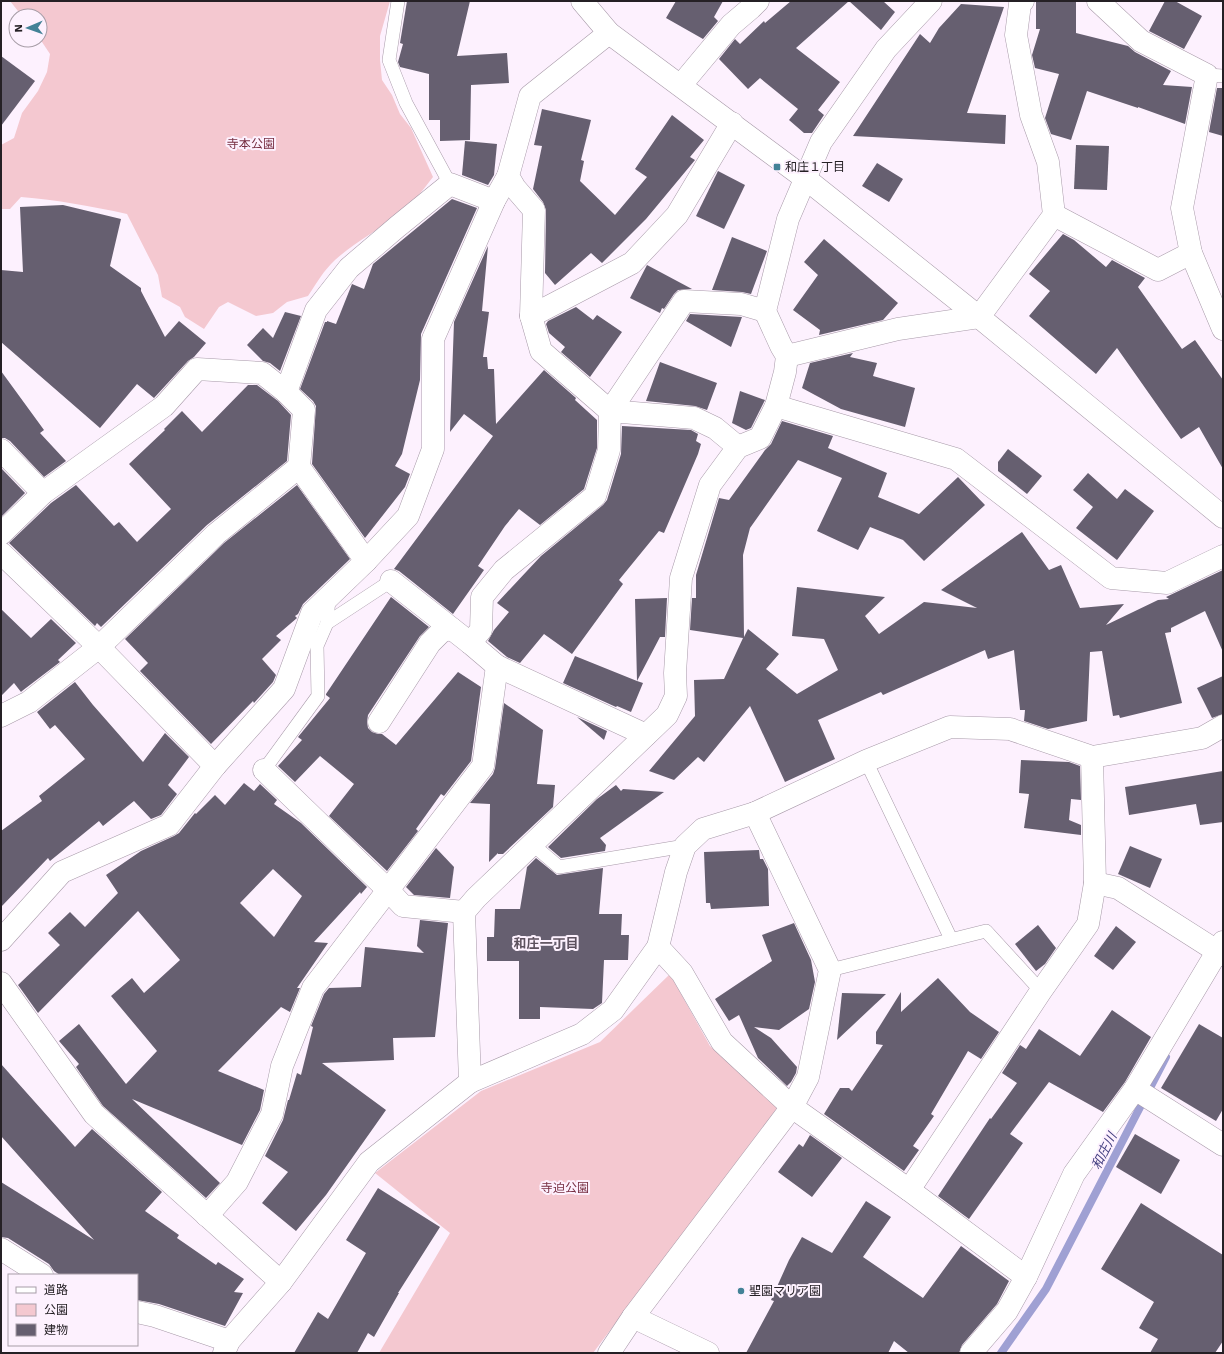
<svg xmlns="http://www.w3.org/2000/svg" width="1224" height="1354" viewBox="0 0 1224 1354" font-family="'Work Sans','Noto Sans JP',sans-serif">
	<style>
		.park { fill: #f4c8d0 }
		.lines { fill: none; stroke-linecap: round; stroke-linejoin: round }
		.stream { stroke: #9fa0d3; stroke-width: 8 }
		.building { fill: #665f70; fill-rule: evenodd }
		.lane-casing { stroke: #a89aa9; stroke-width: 14 }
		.street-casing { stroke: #a89aa9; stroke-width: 23 }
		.secondary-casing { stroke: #a89aa9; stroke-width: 23 }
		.lane { stroke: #fff; stroke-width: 13 }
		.street { stroke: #fff; stroke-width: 22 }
		.secondary { stroke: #fff; stroke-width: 22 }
		.poi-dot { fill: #438297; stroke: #fdf1fe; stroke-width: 1.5 }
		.labels { text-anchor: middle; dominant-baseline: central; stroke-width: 4; stroke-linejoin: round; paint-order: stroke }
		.park-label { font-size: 12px; fill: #772e42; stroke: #fdf1fe }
		.poi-label { font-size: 12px; fill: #252025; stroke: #fdf1fe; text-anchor: start }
		.neighbourhood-label { font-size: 13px; font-weight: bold; fill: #5d515e; stroke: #fdf1fe }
		.water-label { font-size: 13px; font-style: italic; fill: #444080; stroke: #fdf1fe }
	</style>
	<rect width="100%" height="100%" fill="#fdf1fe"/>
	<g class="park">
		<path d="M10,1H390L380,36V60L382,80L392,95L400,114L411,128L433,177C423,190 413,203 400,213C379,230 355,242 335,260C324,270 316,284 308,296L287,302L273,313L256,316L228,302L219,307L204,329L185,317L180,307L162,297L158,275L127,214C91,206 57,200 21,197L10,209H1V145L14,138L22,113L38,91L47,72L50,54L40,39V16H22Z"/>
		<polygon points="670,974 710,1046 778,1107 593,1353 379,1353 450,1233 375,1173 481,1091 600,1042"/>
	</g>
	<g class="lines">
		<polyline class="stream" points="1001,1353 1046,1289 1166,1057"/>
	</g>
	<g class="building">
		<polygon points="407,1 470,1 457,56 507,53 509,83 471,85 470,140 440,141 440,120 429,120 429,74 400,67 398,62 403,44 400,43"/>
		<polygon points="676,1 723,1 714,17 718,21 703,39 666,18"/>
		<polygon points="791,1 883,1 895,12 881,30 849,1 796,48 840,82 818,110 824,115 812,133 804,133 789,120 798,109 760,78 748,89 719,59 735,39 740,44 764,21 765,23"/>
		<polygon points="1036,1 1076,1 1076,33 1128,46 1135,52 1171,71 1163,85 1192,87 1185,124 1138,107 1138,108 1087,91 1071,140 1051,134 1045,118 1059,74 1035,68 1032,55 1040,29 1036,29"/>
		<polygon points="1165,1 1175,1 1202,16 1184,49 1149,31"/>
		<polygon points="961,4 1004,7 967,113 1006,115 1005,144 853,136 920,34 930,43 939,28"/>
		<polygon points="1,56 35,81 1,126"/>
		<polygon points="1217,88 1223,88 1223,136 1209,132"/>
		<polygon points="542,109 591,120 581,160 584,161 580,181 615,215 647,177 635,169 672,115 704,140 690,157 695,160 646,219 602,263 591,253 555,285 545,273 546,210 543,202 533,189 542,146 534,145"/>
		<polygon points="465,141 497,144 494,175 488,185 462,175"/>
		<polygon points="1076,145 1109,146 1107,190 1074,189"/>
		<polygon points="877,163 903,179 889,202 862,186"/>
		<polygon points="718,171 745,185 724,229 696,216"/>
		<polygon points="452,199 477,208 421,334 420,380 402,454 395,466 410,474 405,487 365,538 312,464 316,406 313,401 300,389 325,322 327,322 327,321 336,324 352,284 364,289 373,264"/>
		<polygon points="63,205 121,219 110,266 141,288 141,291 165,337 179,321 206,343 194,357 188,361 154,398 137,384 100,428 1,342 1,270 23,272 20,207"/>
		<polygon points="1063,234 1074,240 1106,267 1112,260 1145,278 1138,287 1182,349 1195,340 1223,380 1223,469 1199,427 1181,439 1117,348 1096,374 1029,316 1050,291 1029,274"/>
		<polygon points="732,237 767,251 751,294 742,292 712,290"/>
		<polygon points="824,239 898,303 883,320 819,335 820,330 793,310 818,275 804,262"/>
		<polygon points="488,246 482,311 489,312 483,357 487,357 488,369 494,369 496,424 544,370 576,398 575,400 597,420 597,448 584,489 540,525 519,509 505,526 478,566 484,570 453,614 399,571 394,569 493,436 464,414 450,432 454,322"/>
		<polygon points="647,265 692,289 678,290 674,294 664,309 662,308 660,313 630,298"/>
		<polygon points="576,307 593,320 597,315 622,332 590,377 561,352 565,347 549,333 546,324 548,321"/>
		<polygon points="285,312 301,316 280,371 270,363 263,361 247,345 263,328 273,338"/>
		<polygon points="690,314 742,317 731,347 686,321"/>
		<polygon points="853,353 850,357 877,363 873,376 915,388 905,427 841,409 802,388 810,363"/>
		<polygon points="660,362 717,383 707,410 695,406 646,401"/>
		<polygon points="1,371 44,430 40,433 66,461 44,477 10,441 5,438 1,438"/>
		<polygon points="248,385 257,385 278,401 291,415 287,461 207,525 101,627 97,623 95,626 9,543 51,503 76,485 114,526 119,522 137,542 171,509 129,464 165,430 164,429 182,411 202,432"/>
		<polygon points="740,391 765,400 751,428 746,430 732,423"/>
		<polygon points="782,421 833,436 828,448 887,473 878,497 919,514 958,477 985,505 924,561 903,540 870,527 858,550 817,531 842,478 798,460 750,528 743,555 744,637 748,629 779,654 766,669 797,694 838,670 824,639 792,636 797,587 885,597 865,616 879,634 924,602 977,608 941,590 1022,532 1049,570 1061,565 1080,608 1124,604 1106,625 1158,600 1169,599 1166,597 1223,570 1223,652 1205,611 1171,628 1171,632 1165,633 1182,703 1120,718 1119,715 1113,716 1102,651 1090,652 1087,721 1048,729 1024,721 1025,710 1020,710 1014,650 988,659 985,650 883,695 881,692 818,720 835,759 785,782 750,706 704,762 698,757 674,780 649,771 695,716 694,680 724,679 743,638 690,630 692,598 696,598 696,575 719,498 729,500 765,450 771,444"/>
		<polygon points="622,426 691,430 698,434 696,441 701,444 698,454 664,533 659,531 619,580 623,584 572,654 544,634 520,663 507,657 488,641 494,630 509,612 497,603 541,556 603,505 607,500 621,454"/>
		<polygon points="1008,449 1042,476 1027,494 998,471 998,462"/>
		<polygon points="1,468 25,493 1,517"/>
		<polygon points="1088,473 1117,499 1125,489 1154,511 1117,560 1076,528 1093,507 1073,490"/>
		<polygon points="297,485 350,559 303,604 298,614 295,616 297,618 276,636 281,640 262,659 276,675 273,682 254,703 253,701 211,744 140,671 148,663 125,639 224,543"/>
		<polygon points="391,597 429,627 420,636 368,715 367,722 368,728 372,732 378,734 382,734 396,745 458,672 481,687 471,761 444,796 441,794 416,829 418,831 387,871 329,816 354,784 320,756 295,782 278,766 302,740 298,737 330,698 326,695 326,694"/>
		<polygon points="667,598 665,637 660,637 637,681 643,683 631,712 617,706 616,707 563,683 575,656 637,681 635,599"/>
		<polygon points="1,609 31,638 51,619 76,643 58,660 60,662 22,691 21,692 14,683 1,696"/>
		<polygon points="1223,676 1223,714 1212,718 1197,688"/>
		<polygon points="75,682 93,705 143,762 165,733 189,757 168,785 177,794 161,815 151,819 134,801 103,826 99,821 50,861 48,858 1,907 1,831 42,801 39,796 85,759 55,725 50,729 37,712"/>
		<polygon points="504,703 543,730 537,784 555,785 553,807 503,854 498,854 498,853 489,862 490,804 470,803 493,774 495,768"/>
		<polygon points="577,717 607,731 604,740"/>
		<polygon points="1021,760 1069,762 1080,766 1081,800 1071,799 1069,820 1081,825 1081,835 1024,828 1029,794 1019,793"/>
		<polygon points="1223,771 1223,822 1200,825 1196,804 1129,815 1125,787"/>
		<path d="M244,783L254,791L260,784L277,800L274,804L301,823L367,887L361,894L360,892L314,942L328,943L297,988H300L290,1012L281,1007L218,1071L264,1090L260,1110L242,1145L132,1099L220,1183L206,1198L103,1106L76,1067L79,1064L59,1041L79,1024L126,1084L157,1051L111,996L132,978L144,993L180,960L138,911L38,1013L18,985L60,945L48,933L70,912L85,927L118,893L106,875L141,851L174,836L179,833L195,813L196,814L215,795L225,805ZM273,869L302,896L274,937L240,903Z"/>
		<polygon points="616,785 621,791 623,789 664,792 600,838 606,845 605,851 561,858 548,847 597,799"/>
		<polygon points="1130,846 1162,859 1150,888 1118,874"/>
		<polygon points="436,848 454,867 450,898 414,895 406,887"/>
		<polygon points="759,850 760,859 763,859 768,869 769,906 711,909 710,903 706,903 704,852"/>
		<polygon points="536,858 557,875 603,868 599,914 622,914 621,935 629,935 628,960 604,960 602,1003 593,1009 540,1007 540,1019 519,1019 519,961 487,961 487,937 494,937 495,909 520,909 527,867"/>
		<polygon points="420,920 448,923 435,1037 393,1038 394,1060 322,1063 386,1110 326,1195 296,1231 262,1203 288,1172 265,1156 283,1120 288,1100 289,1100 297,1073 301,1075 313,1027 311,1026 324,994 329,988 361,987 365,947 424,953 417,946"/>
		<polygon points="794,923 811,960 815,982 809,1009 779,1030 754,1027 771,1038 797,1067 796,1073 791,1082 787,1086 758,1058 739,1015 729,1021 715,999 772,961 762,935"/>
		<polygon points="1038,925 1056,948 1045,964 1036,971 1015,944"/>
		<polygon points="1116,926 1136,942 1113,970 1094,956"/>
		<polygon points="938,978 970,1012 999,1032 981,1059 968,1051 931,1114 934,1116 913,1146 919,1150 904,1171 824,1114 840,1088 849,1088 852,1091 883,1045 876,1044 876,1032 901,992 901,1012"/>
		<polygon points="842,993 886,994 837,1040"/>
		<polygon points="1112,1010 1151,1037 1125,1082 1103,1112 1049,1082 1010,1134 1023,1143 969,1219 938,1196 990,1118 991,1119 1017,1083 1002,1073 1020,1045 1026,1049 1039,1029 1080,1056"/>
		<polygon points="1199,1024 1223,1038 1223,1109 1216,1121 1161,1088"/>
		<polygon points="1,1064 75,1147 92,1129 162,1192 145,1211 179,1235 177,1238 216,1265 218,1262 244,1279 234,1292 243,1293 225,1326 159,1304 137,1300 137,1275 60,1275 54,1271 49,1264 8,1238 1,1237 1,1182 94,1240 1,1136"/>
		<polygon points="1135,1134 1180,1160 1161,1194 1116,1167"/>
		<polygon points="810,1135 842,1158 812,1197 778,1172 799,1144 803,1147"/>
		<polygon points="378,1188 440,1227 398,1293 399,1293 374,1337 368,1333 357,1353 294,1353 318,1312 328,1319 366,1253 346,1240"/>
		<polygon points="866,1201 891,1217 863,1257 923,1298 961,1246 1009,1281 997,1304 962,1345 959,1353 909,1353 894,1341 888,1353 746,1353 774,1301 771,1300 789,1260 802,1237 832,1253"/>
		<polygon points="1141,1203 1223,1255 1223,1341 1215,1353 1150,1353 1158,1339 1139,1328 1154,1302 1101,1269"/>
	</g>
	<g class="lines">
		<defs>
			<g id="lane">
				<polyline points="398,1 389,60 406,103 450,184"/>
				<polyline points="1207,75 1223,76"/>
				<polyline points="327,623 391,581"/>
				<polyline points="866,761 951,939"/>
				<polyline points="264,770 318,696 317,646 327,623 329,597"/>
				<polyline points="532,844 559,867 685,846"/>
				<polyline points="830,970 986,931 1041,991"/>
			</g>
			<g id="street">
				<polyline points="1098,1 1141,41 1207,75 1182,208 1191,253 1223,329"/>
				<polyline points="609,33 530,96 508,176 515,188 534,210 531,316 541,351 610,411 694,418 715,428 738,447"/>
				<polyline points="681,85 731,25 751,8 758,1"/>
				<polyline points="1054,215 1158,270 1191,253"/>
				<polyline points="531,316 632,263 677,215 732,123"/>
				<polyline points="787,356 898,329 979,317 1054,215 1048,162 1031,115 1016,35 1020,4 1023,1"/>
				<polyline points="286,392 316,310 349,268 397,227 450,184 494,201"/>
				<polyline points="776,406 956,459 1111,578 1167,583 1223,556"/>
				<polyline points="1,450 43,493"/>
				<polyline points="1,534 43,493 164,406 197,369 262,373 286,392 304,410 299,467 366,561"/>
				<polyline points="1,553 99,647 215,766"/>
				<polyline points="391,581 470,643 497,666 646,735"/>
				<polyline points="470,643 481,630 482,597 504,570 595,496 609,450 610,411 684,301 741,304 765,311"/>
				<polyline points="1,716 29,702 99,647 216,534 299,467"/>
				<polyline points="379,722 430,643 442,631 452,629"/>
				<polyline points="264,770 388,890 403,906 464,912"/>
				<polyline points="1095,883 1118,888 1223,955"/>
				<polyline points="1,940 62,872 169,825 215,766 284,689 312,613 366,561 408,516 433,449 433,339 494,201 508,176"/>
				<polyline points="658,947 682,973 722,1042 792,1107 909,1190 1041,991 1088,924 1095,883 1092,757"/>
				<polyline points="1,983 94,1114 281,1282"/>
				<polyline points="470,1082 464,912 476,898 667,715 676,696 675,673 681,578 710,485 738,447 760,438 776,406 785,372 787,356 781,346 765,311 788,219 821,142 886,49 931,1"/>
				<polyline points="1135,1089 1223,1145"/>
				<polyline points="909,1190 1026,1277"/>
				<polyline points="207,1216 237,1182 272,1114 282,1066 313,988 483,766 497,666"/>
				<polyline points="1,1249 42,1275"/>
				<polyline points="137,1312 155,1316 229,1341"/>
				<polyline points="633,1317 708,1353"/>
				<polyline points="224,1353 229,1341 281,1282 369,1162 470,1082 582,1034 613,1010 658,947 676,872 685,846 703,829 755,813 866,761 950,727 1010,729 1092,757 1202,738 1223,726"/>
				<polyline points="609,1353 633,1317 792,1107 808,1077 830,970 755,813"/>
				<polyline points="971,1353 1007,1311 1026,1277 1074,1174 1135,1089 1223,942"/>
			</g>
			<polyline id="secondary" points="582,1 609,33 806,179 979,317 1223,517"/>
		</defs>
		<use href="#lane" class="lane-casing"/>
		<use href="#street" class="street-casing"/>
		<use href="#secondary" class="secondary-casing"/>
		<use href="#lane" class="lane"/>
		<use href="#street" class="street"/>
		<use href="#secondary" class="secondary"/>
	</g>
	<g class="poi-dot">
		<rect x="773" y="163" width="8" height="8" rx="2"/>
		<circle cx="741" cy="1291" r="4"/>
	</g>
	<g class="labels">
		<g class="park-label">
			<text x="251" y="144">寺本公園</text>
			<text x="565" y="1188">寺迫公園</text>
		</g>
		<g class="poi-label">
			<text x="785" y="167">和庄１丁目</text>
			<text x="749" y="1291">聖園マリア園</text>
		</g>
		<g class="neighbourhood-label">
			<text x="546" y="943">和庄一丁目</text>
		</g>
		<g class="water-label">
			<text transform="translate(1104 1151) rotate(-63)">和庄川</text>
		</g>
	</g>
	<rect width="1224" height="1354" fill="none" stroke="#252025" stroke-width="4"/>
	<rect x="8" y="1274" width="130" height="72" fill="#fdf1fe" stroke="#a79da7"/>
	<rect x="16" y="1287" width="20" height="6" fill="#ffffff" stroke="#a79da7"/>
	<text x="44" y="1294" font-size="12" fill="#252025">道路</text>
	<rect x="16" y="1304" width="20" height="12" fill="#f4c8d0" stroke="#a79da7"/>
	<text x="44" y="1314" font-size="12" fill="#252025">公園</text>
	<rect x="16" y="1324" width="20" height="12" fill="#665f70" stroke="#a79da7"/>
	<text x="44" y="1334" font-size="12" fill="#252025">建物</text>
	<g transform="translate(28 28) rotate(268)"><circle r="19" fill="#fdf1fe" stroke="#a79da7"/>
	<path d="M0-3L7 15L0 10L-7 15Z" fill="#438297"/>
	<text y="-6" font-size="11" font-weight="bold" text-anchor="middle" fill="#252025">N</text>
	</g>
</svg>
